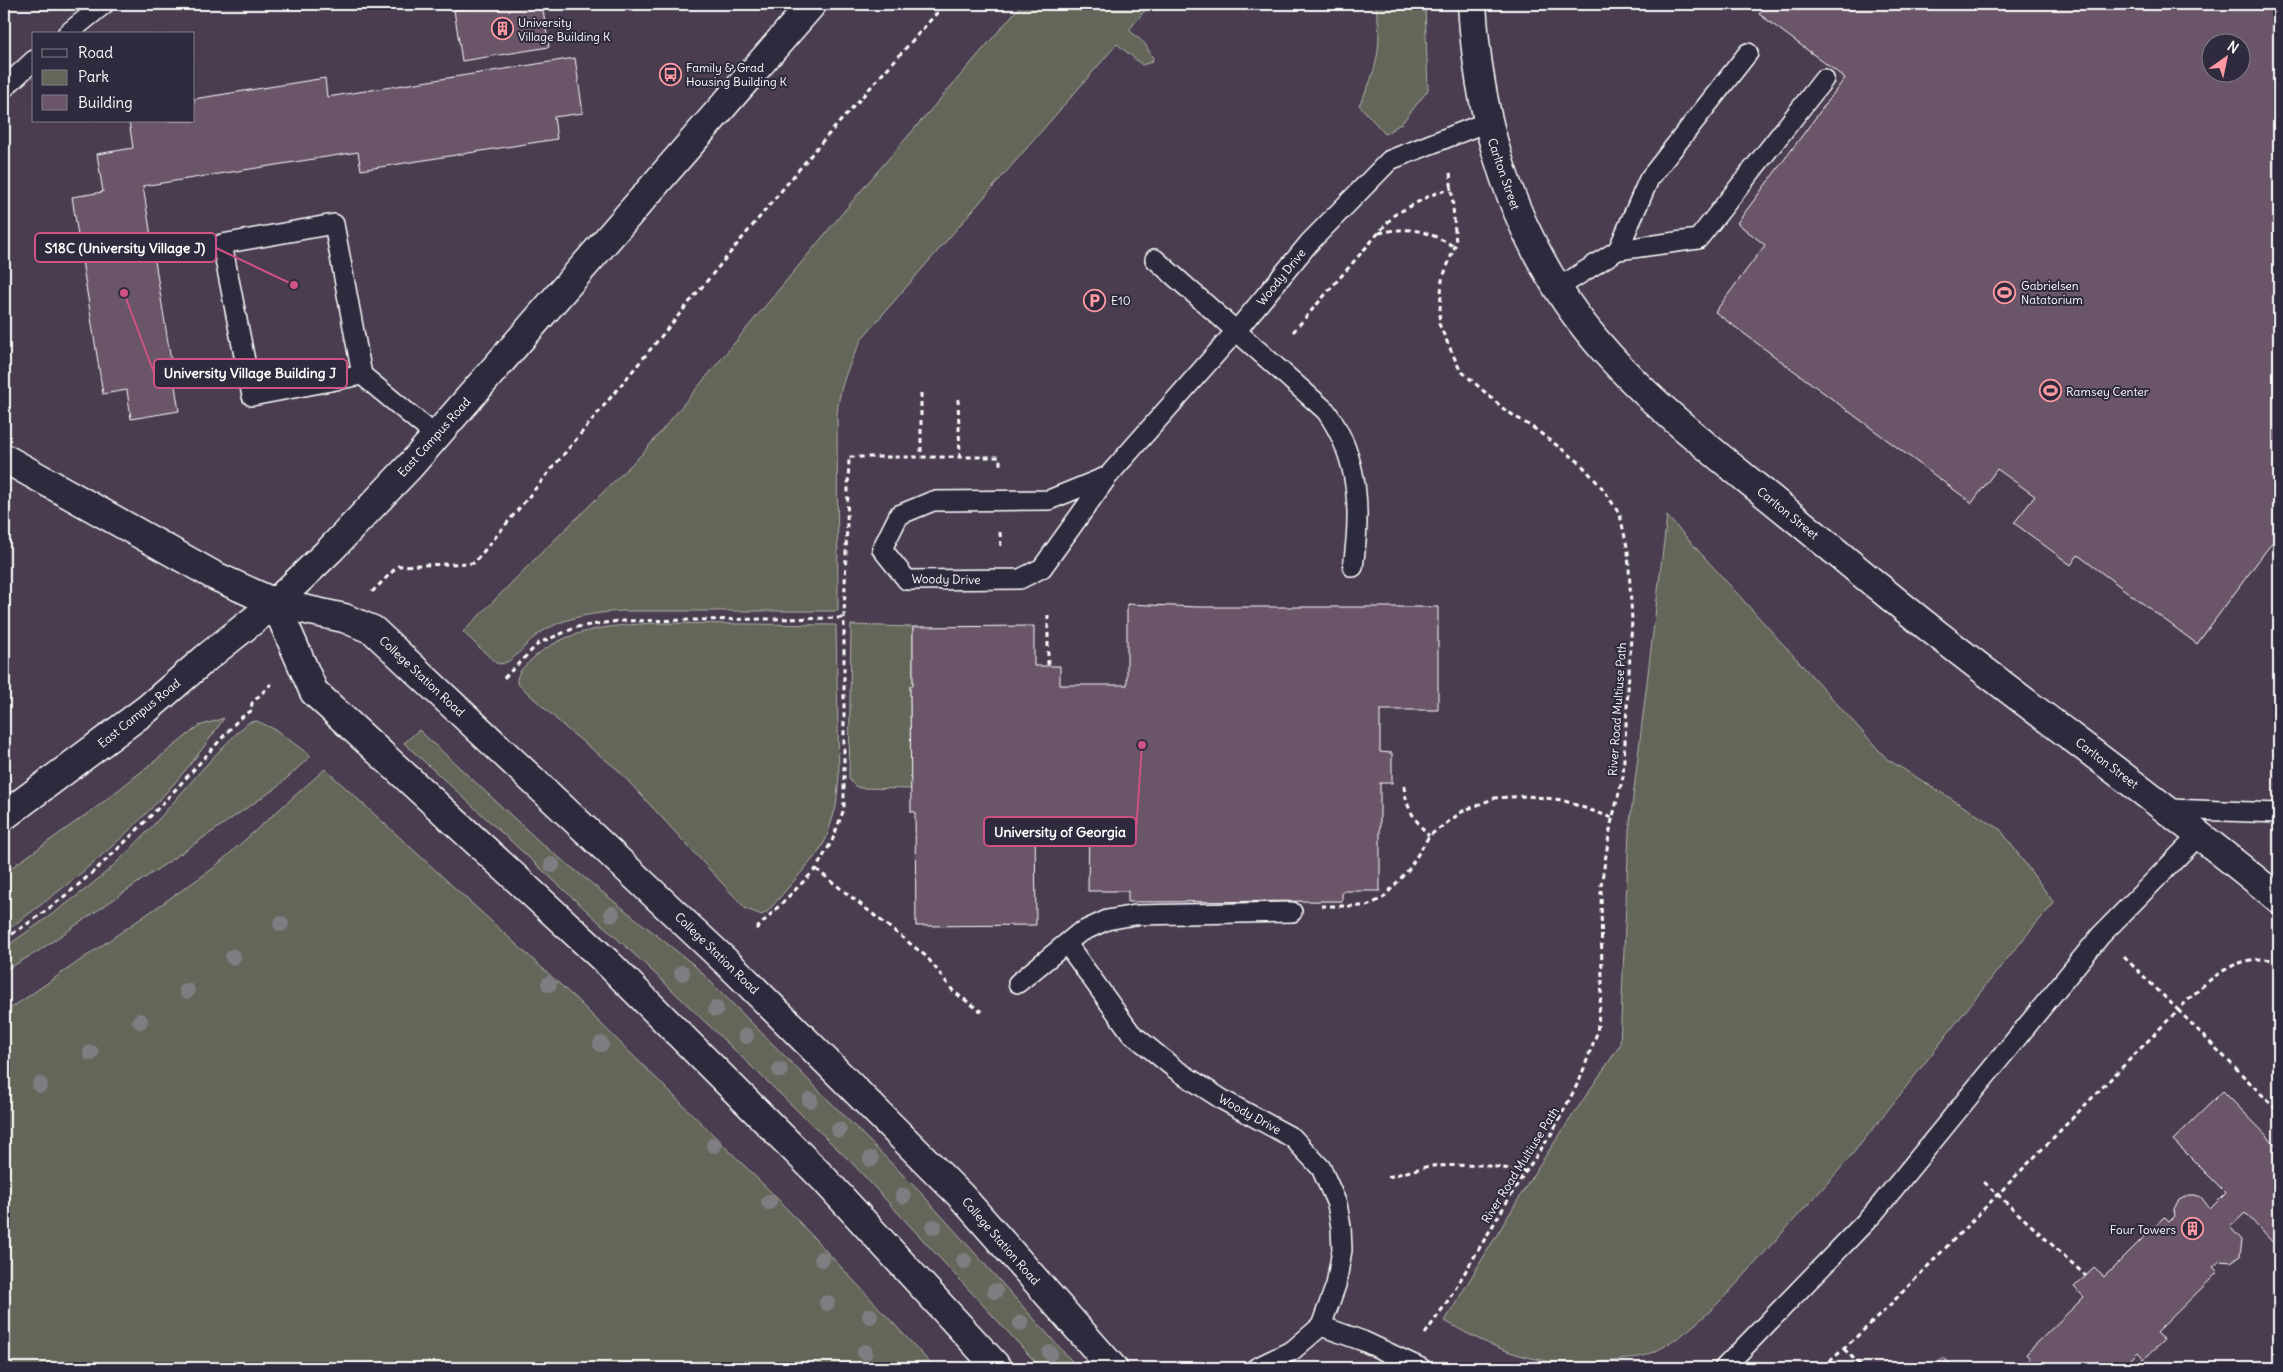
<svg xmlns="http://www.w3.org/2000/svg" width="2283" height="1372" viewBox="0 0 2283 1372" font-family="Delius,sans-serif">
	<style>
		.built { fill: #493d50; fill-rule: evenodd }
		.green { fill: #636658; stroke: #b1b2ac }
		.building { fill: #6b5569; stroke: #fff; fill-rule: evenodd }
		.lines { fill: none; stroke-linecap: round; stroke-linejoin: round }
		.service-casing { stroke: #fff; stroke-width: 22 }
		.minor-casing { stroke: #fff; stroke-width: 31 }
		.tertiary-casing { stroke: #fff; stroke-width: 31 }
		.secondary-casing { stroke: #fff; stroke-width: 31 }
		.path { stroke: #fff; stroke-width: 3; stroke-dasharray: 5 4; stroke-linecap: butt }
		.service { stroke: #2f2a3d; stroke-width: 19 }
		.minor { stroke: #2f2a3d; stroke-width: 28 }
		.tertiary { stroke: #2f2a3d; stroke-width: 28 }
		.secondary { stroke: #2f2a3d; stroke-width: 28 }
		.tree { fill: #807d82 }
		.labels { text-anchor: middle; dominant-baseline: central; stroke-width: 4; stroke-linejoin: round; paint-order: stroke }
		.poi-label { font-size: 12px; fill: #fff; stroke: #2f2a3d; text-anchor: start }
		.street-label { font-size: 12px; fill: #fff; stroke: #2f2a3d }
		.leader { fill: none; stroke: #d15284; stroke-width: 2 }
		.callout-dot { fill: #d15284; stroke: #2f2a3d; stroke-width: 2 }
		.callout { fill: #2f2a3d; stroke: #d15284; stroke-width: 2 }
		.callout-label { font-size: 14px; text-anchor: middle; font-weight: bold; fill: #fff }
	</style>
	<rect width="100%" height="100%" fill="#3b3346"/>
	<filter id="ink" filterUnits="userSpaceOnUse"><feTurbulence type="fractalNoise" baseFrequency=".02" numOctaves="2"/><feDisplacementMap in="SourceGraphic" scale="10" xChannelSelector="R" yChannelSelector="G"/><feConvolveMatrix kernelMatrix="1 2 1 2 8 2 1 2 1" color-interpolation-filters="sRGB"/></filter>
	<g filter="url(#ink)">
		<path class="built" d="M4,4H2279V1368H4ZM34,34H194V121H34ZM2210,42H2240V72H2210Z"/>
		<g class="green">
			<path d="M1022,4H1150L1129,30L1145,44L1153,58L1152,62L1142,65L1117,44L863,337C850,362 840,384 837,413L838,611H623C591,613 557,618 532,639C523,647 509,668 496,663L463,632L531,563L643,453L865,186Z"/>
			<path d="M1375,4H1425L1428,90L1402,123L1385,134L1359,105C1377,73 1384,40 1375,4Z"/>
			<path d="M1667,516L1887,759L2000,829L2054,903C1981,987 1916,1077 1846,1162C1823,1189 1798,1215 1774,1242C1741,1279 1691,1340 1644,1356C1564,1372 1514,1362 1445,1321L1536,1170L1620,1045L1629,831Z"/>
			<path d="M655,623L836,625L839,777L836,807L826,839L818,853L768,911L762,915L746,909L617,769L568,730L517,683C516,673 524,667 530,661C565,628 610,626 655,623Z"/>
			<polygon points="851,625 913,627 913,686 910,686 911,789 860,788 855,786 849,779"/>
			<path d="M224,718C167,805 88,872 4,932V873L98,806L199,726Z"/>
			<path d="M257,721L276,730L311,756L276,788L37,952L4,971V948C41,922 79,897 113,866C162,822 199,766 249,722Z"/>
			<polygon points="419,730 542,844 694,965 920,1192 1078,1368 1041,1368 852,1163 647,966 404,743"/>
			<polygon points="325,769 576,999 774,1195 935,1368 4,1368 4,1013 211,870"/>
		</g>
		<g class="building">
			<polygon points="498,4 542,4 549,47 462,61 454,10"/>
			<path d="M1767,4H2279V533L2197,644L2078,555L2071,565L2014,523L2035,496L1997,469L1972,503L1715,312L1765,245L1737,223L1845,78L1759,14ZM2210,42H2240V72H2210Z"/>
			<polygon points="575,58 583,113 554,117 557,139 361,170 358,152 143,186 179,411 131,419 127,390 103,394 72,197 103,192 97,154 133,148 129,121 194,121 194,99 325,78 327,97"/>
			<polygon points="1127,604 1197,607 1438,607 1438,710 1380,710 1380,752 1392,753 1392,783 1380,783 1380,891 1342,891 1342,901 1128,902 1128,891 1088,891 1089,820 1035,821 1036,925 916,926 915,812 911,812 910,686 913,686 913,627 1034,626 1034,666 1060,666 1060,685 1127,685"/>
			<polygon points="2223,1091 2277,1146 2279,1144 2279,1249 2245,1213 2230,1227 2242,1240 2240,1256 2231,1262 2220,1261 2213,1267 2218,1272 2156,1333 2164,1340 2144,1359 2138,1352 2122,1368 2007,1368 2021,1368 2030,1359 2026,1354 2084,1297 2074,1287 2094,1268 2104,1277 2164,1217 2169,1222 2175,1216 2174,1210 2179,1200 2189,1195 2195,1195 2201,1197 2210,1209 2226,1193 2173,1140"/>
			<polygon points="1943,1357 1955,1368 1932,1368"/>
		</g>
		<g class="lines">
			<defs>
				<g id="service">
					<polyline points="67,34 104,4"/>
					<polyline points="4,88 34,60"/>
					<polygon points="334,224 362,375 252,396 222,244"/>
					<polyline points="1618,250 1649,179 1748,53"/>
					<path d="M1155,259L1326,411C1360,459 1361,512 1353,567"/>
					<polyline points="1558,288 1618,250 1698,239 1824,79"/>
					<polyline points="362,375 436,436"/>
					<polyline points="1108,476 1049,500 933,501 899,515 882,549 907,580 1020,579 1042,568 1108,476 1237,330 1309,243 1390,160 1487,122"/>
					<polyline points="2168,809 2279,813"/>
					<polyline points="1067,944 1131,1033 1175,1069 1223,1100 1293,1138 1321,1168 1337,1204 1341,1227 1342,1250 1336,1285 1321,1326 1293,1350 1256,1368"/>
					<polyline points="1018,983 1079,933 1107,920 1135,915 1292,912"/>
					<polyline points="1321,1326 1363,1341 1421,1368"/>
					<polyline points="1724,1368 1873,1214 2101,935 2200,834"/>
				</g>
				<path id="minor" d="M1472,4C1478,107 1502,200 1558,289C1616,381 1707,446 1791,515C1839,554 1887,595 1937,634C2050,723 2168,807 2279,899"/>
				<polyline id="tertiary" points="4,458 215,576 275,603"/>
				<g id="secondary">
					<polyline points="275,603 344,618 373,630 737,972 962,1197 1113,1368"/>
					<polyline points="275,603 314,692 608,963 824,1179 998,1368"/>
					<polyline points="4,816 147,709 206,658 275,603 330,550 410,466 812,4"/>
				</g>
			</defs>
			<use href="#service" class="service-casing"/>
			<use href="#minor" class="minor-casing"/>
			<use href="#tertiary" class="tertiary-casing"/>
			<use href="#secondary" class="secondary-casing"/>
			<g class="path">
				<path d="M1379,233C1412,226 1426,230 1455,247"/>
				<polyline points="1293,332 1394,215 1431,195 1452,188"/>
				<polyline points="921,393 921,456"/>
				<polyline points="958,399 960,457"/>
				<polyline points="1000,532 1001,548"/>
				<polyline points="372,592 398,566 474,563 820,144 945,4"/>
				<polyline points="1048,665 1048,613"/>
				<polyline points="504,678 539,643 577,627 619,621 844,618"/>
				<path d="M1404,786C1406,808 1414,819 1429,836"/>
				<polyline points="816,869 927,957 954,992 982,1012"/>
				<polyline points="1321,906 1367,906 1383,898 1409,869 1429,836 1463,811 1495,798 1526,796 1562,800 1613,818"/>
				<polyline points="756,929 816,869 832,841 844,809 844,618 849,457 1000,457 1000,468"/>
				<path d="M4,939C97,882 167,799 239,719L251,711L252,703L271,684"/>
				<path d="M2124,957L2178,1010C2206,982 2235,951 2279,961"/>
				<polyline points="1388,1177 1429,1166 1482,1165 1525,1171"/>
				<polyline points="1984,1182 2086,1276"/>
				<polyline points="1425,1334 1449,1299 1520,1180 1552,1133 1580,1079 1597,1033 1602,985 1601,886 1611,824 1623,777 1632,620 1628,551 1620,515 1604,490 1579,462 1535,429 1505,410 1460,370 1439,324 1442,280 1456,243 1450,171"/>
				<polyline points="1844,1349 1863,1368"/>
				<polyline points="1823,1368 1883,1312 2178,1010 2279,1112"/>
			</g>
			<use href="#service" class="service"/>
			<use href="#minor" class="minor"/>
			<use href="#tertiary" class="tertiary"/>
			<use href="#secondary" class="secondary"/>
		</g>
		<g class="tree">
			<circle cx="552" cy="865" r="8"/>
			<circle cx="612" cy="914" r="8"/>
			<circle cx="281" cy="924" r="8"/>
			<circle cx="233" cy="957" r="8"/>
			<circle cx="682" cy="973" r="8"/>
			<circle cx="549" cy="984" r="8"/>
			<circle cx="187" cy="991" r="8"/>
			<circle cx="716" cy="1009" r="8"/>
			<circle cx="140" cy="1021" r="8"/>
			<circle cx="746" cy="1036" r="8"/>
			<circle cx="601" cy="1044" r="8"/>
			<circle cx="91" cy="1053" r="8"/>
			<circle cx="780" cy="1070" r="8"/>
			<circle cx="40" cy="1085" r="8"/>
			<circle cx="810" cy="1100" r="8"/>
			<circle cx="839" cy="1130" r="8"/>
			<circle cx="714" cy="1145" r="8"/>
			<circle cx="871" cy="1159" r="8"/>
			<circle cx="903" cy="1196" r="8"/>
			<circle cx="769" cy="1202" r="8"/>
			<circle cx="934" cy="1227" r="8"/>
			<circle cx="822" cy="1259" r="8"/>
			<circle cx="964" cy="1261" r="8"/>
			<circle cx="995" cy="1291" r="8"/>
			<circle cx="827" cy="1303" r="8"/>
			<circle cx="870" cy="1316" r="8"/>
			<circle cx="1021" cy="1323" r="8"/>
			<circle cx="865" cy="1352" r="8"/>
			<circle cx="1050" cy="1353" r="8"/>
		</g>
	</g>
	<defs>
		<symbol id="building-ring" viewBox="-11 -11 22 22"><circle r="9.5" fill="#2f2a3d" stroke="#ff9aa2" stroke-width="1.5"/><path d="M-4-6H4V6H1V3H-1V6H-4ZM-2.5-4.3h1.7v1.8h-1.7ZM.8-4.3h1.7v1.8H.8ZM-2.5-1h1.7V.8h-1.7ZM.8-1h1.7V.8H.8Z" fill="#ff9aa2"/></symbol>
		<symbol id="bus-ring" viewBox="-11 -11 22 22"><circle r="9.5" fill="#2f2a3d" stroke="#ff9aa2" stroke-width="1.5"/><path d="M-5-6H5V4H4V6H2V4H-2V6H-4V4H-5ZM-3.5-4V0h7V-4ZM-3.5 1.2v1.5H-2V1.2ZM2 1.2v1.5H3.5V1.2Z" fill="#ff9aa2"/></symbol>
		<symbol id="stadium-ring" viewBox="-11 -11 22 22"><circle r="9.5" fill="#2f2a3d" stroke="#ff9aa2" stroke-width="1.5"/><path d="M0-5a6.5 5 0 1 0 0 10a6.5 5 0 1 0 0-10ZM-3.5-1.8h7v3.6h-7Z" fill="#ff9aa2"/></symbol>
		<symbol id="parking-ring" viewBox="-11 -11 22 22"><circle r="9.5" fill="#2f2a3d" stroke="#ff9aa2" stroke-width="1.5"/><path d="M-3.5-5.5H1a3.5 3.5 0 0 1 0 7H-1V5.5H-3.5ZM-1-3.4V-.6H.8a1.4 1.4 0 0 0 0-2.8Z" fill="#ff9aa2"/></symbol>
	</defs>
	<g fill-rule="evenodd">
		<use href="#building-ring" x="490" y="16" width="25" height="25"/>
		<use href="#bus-ring" x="658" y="62" width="25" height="25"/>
		<use href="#stadium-ring" x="1992" y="280" width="25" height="25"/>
		<use href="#parking-ring" x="1082" y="288" width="25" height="25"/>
		<use href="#stadium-ring" x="2038" y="378" width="25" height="25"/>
		<use href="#building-ring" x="2180" y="1216" width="25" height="25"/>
	</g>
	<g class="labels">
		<g class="poi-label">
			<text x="518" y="22">University<tspan x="518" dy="14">Village Building K</tspan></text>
			<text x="686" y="67">Family &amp; Grad<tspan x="686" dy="14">Housing Building K</tspan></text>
			<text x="2021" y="285">Gabrielsen<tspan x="2021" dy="14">Natatorium</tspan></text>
			<text x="1111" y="300">E10</text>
			<text x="2066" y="391">Ramsey Center</text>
			<text x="2176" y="1229" text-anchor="end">Four Towers</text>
		</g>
		<g class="street-label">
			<text transform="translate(1504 174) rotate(71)">Carlton Street</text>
			<text transform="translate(1281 277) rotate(-51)">Woody Drive</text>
			<text transform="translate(434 437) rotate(-48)">East Campus Road</text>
			<text transform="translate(1788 513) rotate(39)">Carlton Street</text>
			<text transform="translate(946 579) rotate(1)">Woody Drive</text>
			<text transform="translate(422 676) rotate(43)">College Station Road</text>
			<text transform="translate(1617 709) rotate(-86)">River Road Multiuse Path</text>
			<text transform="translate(139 713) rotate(-39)">East Campus Road</text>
			<text transform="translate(2107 763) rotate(37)">Carlton Street</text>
			<text transform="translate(717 953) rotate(44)">College Station Road</text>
			<text transform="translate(1250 1114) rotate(29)">Woody Drive</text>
			<text transform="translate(1520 1165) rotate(-58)">River Road Multiuse Path</text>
			<text transform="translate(1001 1241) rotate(49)">College Station Road</text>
		</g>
	</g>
	<path class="leader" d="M294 285L216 248M124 293L154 373M1142 745L1136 832"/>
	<g class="callout-dot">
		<circle cx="294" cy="285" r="5"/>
		<circle cx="124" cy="293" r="5"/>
		<circle cx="1142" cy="745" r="5"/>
	</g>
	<g class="callout">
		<rect x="35" y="233" width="181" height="29" rx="5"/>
		<rect x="154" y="359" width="193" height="29" rx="5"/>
		<rect x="984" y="817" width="152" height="29" rx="5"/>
	</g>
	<g class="callout-label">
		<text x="125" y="253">S18C (University Village J)</text>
		<text x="250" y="378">University Village Building J</text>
		<text x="1060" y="837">University of Georgia</text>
	</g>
	<rect width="2283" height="1372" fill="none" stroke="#2f2a3d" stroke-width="20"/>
	<rect x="10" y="10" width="2263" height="1352" fill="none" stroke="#fff" stroke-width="2" filter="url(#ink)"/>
	<rect x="32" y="32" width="162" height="90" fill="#2f2a3d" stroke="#827f8b"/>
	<rect x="42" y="49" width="25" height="8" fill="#2f2a3d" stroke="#827f8b"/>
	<text x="78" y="58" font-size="15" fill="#ffffff">Road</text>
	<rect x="42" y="70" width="25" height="15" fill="#636658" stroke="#827f8b"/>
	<text x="78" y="82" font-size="15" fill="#ffffff">Park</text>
	<rect x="42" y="95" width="25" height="15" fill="#6b5569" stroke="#827f8b"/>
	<text x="78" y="108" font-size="15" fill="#ffffff">Building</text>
	<g transform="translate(2226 58) rotate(33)"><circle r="24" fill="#2f2a3d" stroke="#827f8b"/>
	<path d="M0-4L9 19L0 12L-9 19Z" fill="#ff9aa2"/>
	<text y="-8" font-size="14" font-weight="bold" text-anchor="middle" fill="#ffffff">N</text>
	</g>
</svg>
